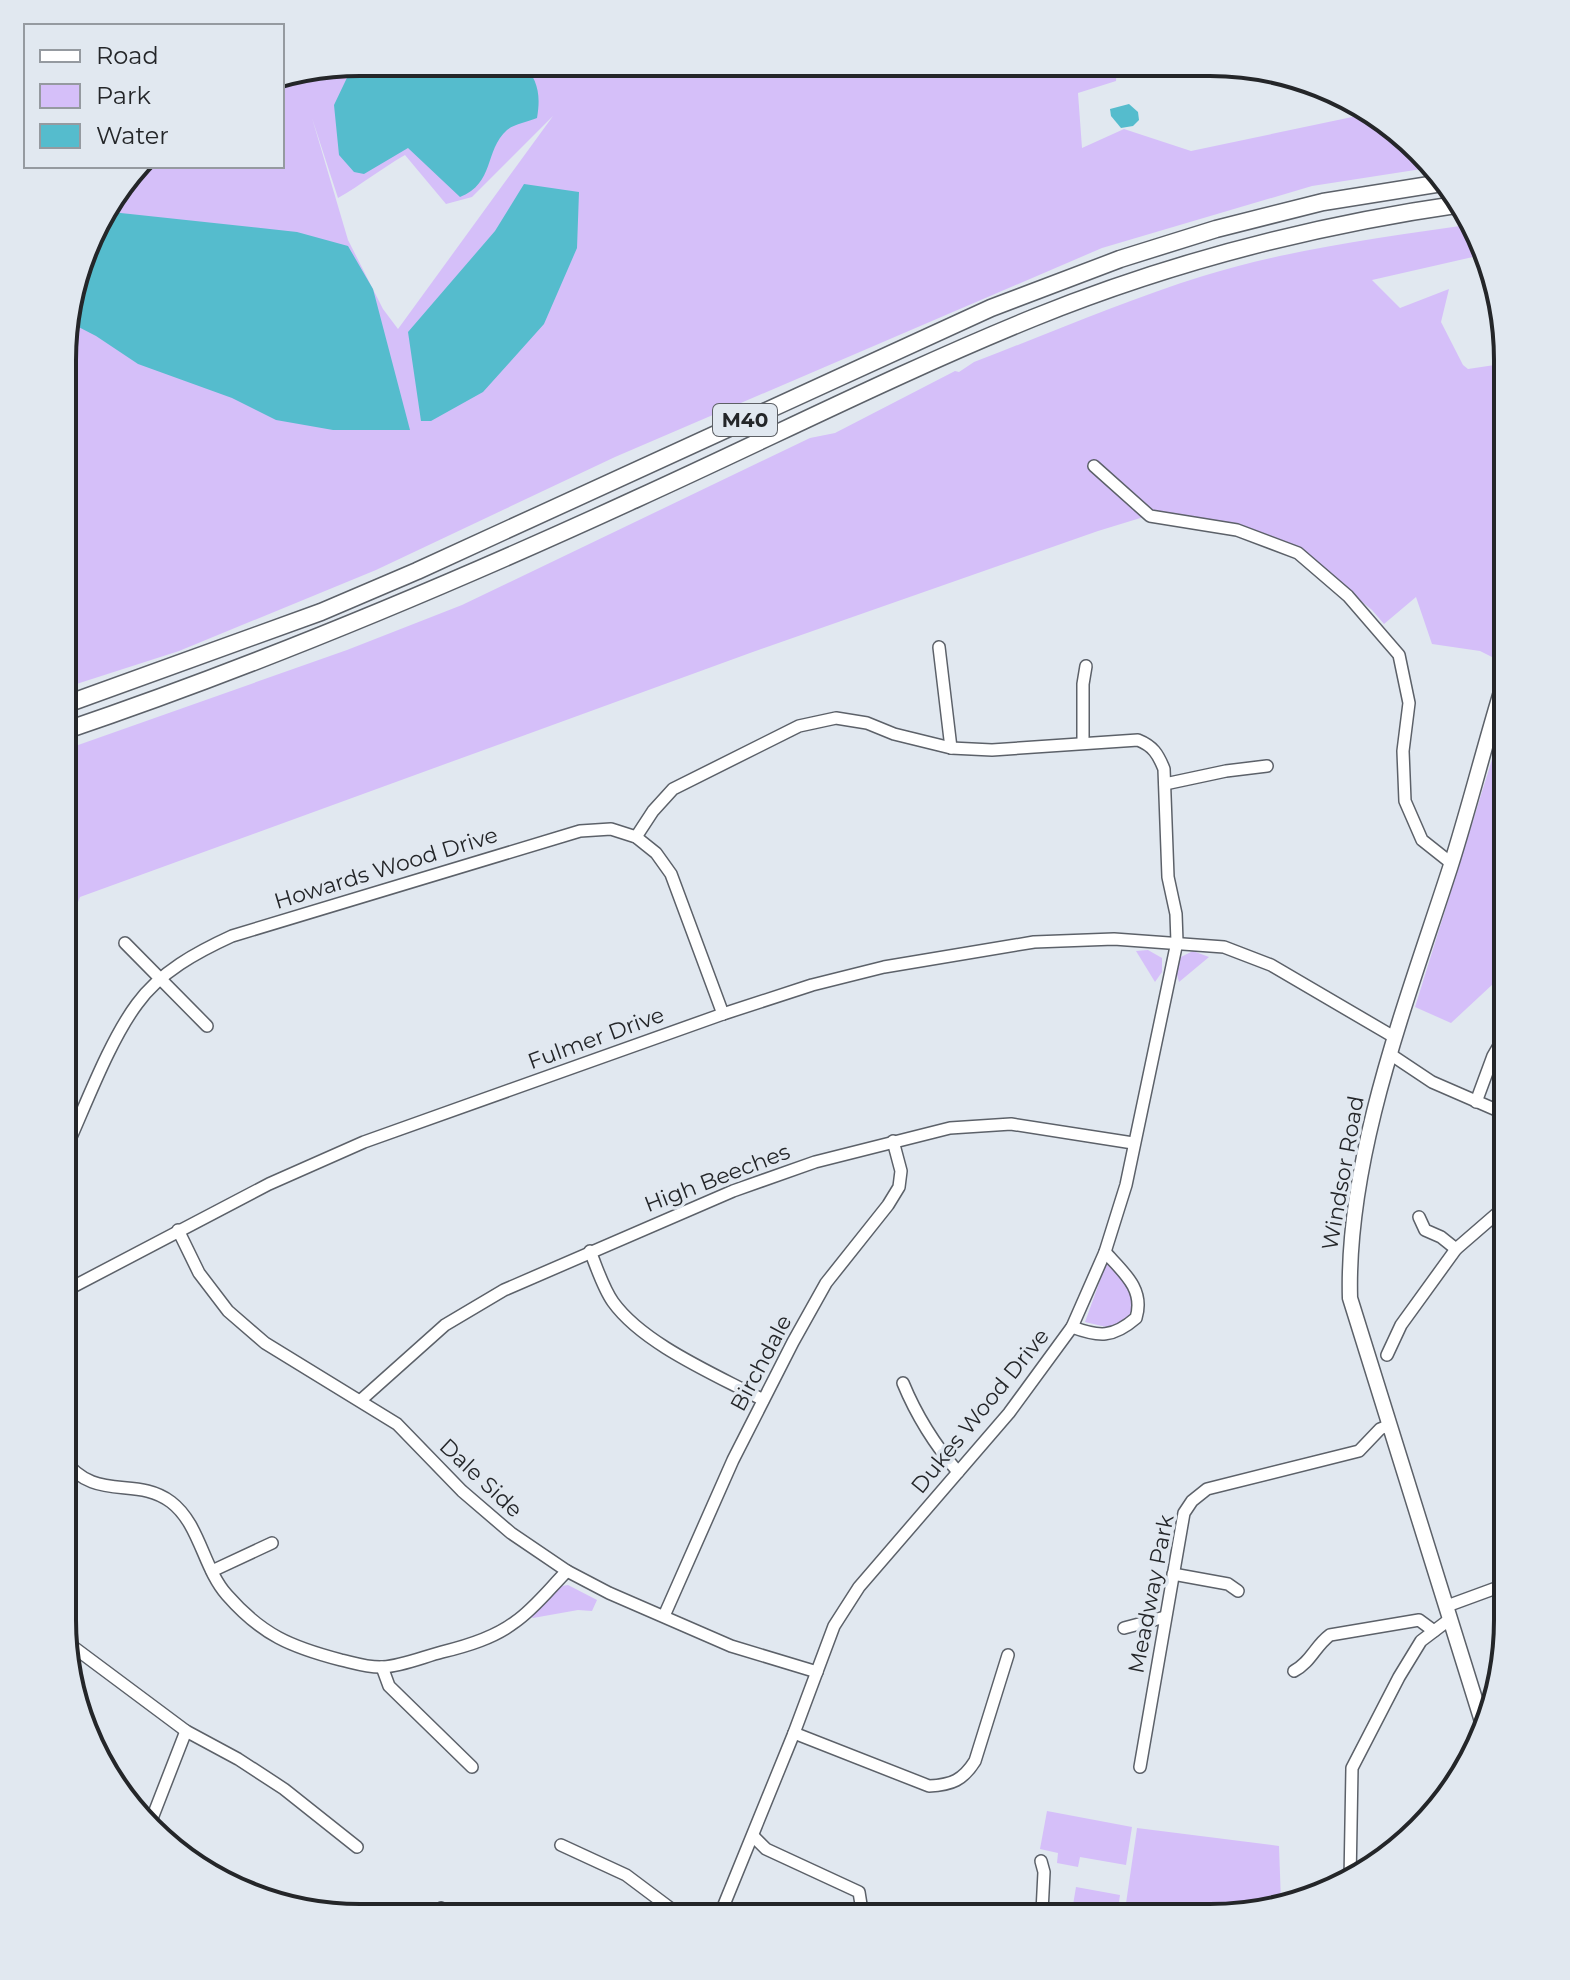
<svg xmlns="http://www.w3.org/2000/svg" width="1570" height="1980" viewBox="0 0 1570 1980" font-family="Montserrat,sans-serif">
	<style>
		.green { fill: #d5bff9; fill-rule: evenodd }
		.water { fill: #55bccd }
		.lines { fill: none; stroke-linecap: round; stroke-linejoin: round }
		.minor-casing { stroke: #5c6169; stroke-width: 14 }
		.major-casing { stroke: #5c6169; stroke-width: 17 }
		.highway-casing { stroke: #5c6169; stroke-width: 19 }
		.minor { stroke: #fff; stroke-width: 11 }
		.major { stroke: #fff; stroke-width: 14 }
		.highway { stroke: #fff; stroke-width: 16 }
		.labels { text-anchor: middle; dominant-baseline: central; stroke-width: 7; stroke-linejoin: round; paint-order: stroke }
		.shield { fill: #e1e8f0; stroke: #5d6065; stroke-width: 2 }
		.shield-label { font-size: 20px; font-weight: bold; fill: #242629 }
		.street-label { font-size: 22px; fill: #242629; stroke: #e1e8f0 }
		.rim { fill: none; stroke: #242629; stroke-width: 4 }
	</style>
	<rect width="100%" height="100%" fill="#e1e8f0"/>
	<g class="green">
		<path d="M360,62L954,64L967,66L968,64H1117L1116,81L1078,93L1082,148L1124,129L1191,151L1376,112L1428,168L1312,186L1102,248L615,457L376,570L179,651L64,688L65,320L102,211L139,166H282V75ZM553,116L398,329L383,309L348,240L312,118L338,198C361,185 382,168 405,155L446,204L472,197Z"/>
		<path d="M1474,224L1486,254L1372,280L1400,308L1449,289L1441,322L1463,365L1468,369L1508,363V643L1502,662L1480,651L1432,644L1416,597L1384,624L1372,610L1308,558L1160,512L1098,531L750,653L80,897L63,941L64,750L347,650L462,605L810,438L835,433L955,371L959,372L974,362C1050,333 1126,300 1203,276C1291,249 1383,237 1474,224Z"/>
		<polygon points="1508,708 1508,970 1451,1023 1415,1007"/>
		<polygon points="1148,950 1162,958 1162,972 1155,982 1136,951"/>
		<polygon points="1193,951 1209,957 1179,982 1175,967 1181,957"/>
		<polygon points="1106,1264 1117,1265 1122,1269 1135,1306 1131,1319 1119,1330 1085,1322"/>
		<polygon points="568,1585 597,1600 592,1611 578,1610 533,1618 530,1616 562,1586"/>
		<polygon points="1047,1811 1132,1827 1126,1865 1080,1857 1078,1867 1057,1863 1058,1853 1040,1849"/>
		<polygon points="1137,1828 1279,1846 1281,1902 1229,1917 1124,1917"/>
		<polygon points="1076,1887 1120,1895 1117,1917 1071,1917"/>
	</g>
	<g class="water">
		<path d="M360,62H522C538,80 541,94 537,118C528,122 514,124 507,130C484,151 495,183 460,197L408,148L364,174L354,172L339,155L334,105L354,63Z"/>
		<polygon points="1129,104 1138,112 1139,120 1133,126 1121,128 1111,116 1110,109"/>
		<polygon points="524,184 579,192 577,248 544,324 483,392 431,421 421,421 408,332 495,231"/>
		<polygon points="102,211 297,232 348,246 373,289 410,430 333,430 276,420 232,398 138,364 96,336 65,320"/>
	</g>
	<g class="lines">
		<defs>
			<g id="minor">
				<polyline points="1094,466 1150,516 1237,530 1298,553 1348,596 1399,655 1409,703 1403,751 1405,801 1422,840 1451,863"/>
				<polyline points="939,647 951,748"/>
				<polyline points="1083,743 1083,684 1086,666"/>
				<polyline points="1165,784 1226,771 1267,766"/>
				<path d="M636,837L653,811L673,789L799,726L836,718L867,723L894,734L951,748L992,750L1138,740C1153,746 1158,754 1164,769L1168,877L1176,914L1177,942L1126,1185L1105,1252L1072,1327L1009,1413L859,1587L834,1626L794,1733L719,1917"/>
				<polyline points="125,943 207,1026"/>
				<polyline points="1390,1054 1432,1082 1508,1115"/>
				<polyline points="1476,1102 1493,1056 1508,1030"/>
				<path d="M63,1155C84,1110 108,1043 137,1004C160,972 197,952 232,936L580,831L611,829L636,837L656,853L671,874L723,1014"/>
				<polyline points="1419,1217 1425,1230 1441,1237 1456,1249"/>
				<polyline points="178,1230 199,1273 228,1311 265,1343 397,1424 462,1491 511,1533 567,1571 609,1593 731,1646 817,1672"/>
				<path d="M590,1251C597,1268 603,1288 613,1302C644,1345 717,1375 763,1400"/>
				<polyline points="63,1292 269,1184 364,1142 723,1014 812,985 884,967 1034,942 1114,939 1224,947 1271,965 1394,1037"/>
				<path d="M1072,1327C1099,1337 1113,1338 1136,1318C1145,1289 1123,1272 1105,1252"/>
				<polyline points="1387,1355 1401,1325 1456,1249 1508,1204"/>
				<path d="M903,1383C917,1417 934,1444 958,1472"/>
				<polyline points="361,1400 445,1325 504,1290 733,1191 815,1162 950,1128 1011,1124 1133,1143"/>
				<path d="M62,1457C95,1504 135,1475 171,1502C200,1524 203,1568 227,1595C262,1635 291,1647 341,1660C354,1663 369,1668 383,1667C402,1666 423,1657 442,1652C467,1646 494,1638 515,1622C534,1609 551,1587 567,1571"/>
				<polyline points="212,1571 272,1543"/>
				<polyline points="1173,1574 1228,1584 1238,1591"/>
				<polyline points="1447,1606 1507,1584"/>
				<polyline points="664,1616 733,1460 793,1342 826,1283 888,1205 899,1187 901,1171 893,1141"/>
				<polyline points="1124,1628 1165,1617"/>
				<polyline points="64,1640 186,1731 238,1759 284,1789 357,1847"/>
				<polyline points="382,1667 389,1686 472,1767"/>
				<path d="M1294,1671C1311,1662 1315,1646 1330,1635L1419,1620L1434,1631"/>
				<path d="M794,1733L929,1786C952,1785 963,1780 975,1761L1008,1655"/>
				<polyline points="1140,1767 1184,1513 1192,1501 1207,1489 1359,1451 1380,1429 1390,1425"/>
				<polyline points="151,1821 186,1731"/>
				<polyline points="753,1836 766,1849 859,1892 863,1917"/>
				<polyline points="561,1845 626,1875 682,1917"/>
				<polyline points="1041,1861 1044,1872 1042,1912 1045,1917"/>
				<polyline points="1350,1881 1352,1768 1399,1677 1421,1641 1450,1619"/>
				<polyline points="239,1890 271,1904"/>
				<polyline points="441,1908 460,1917"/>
			</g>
			<path id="major" d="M1485,1731L1350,1298C1346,1157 1407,1001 1450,868C1471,802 1487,735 1508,669"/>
			<g id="highway">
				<polyline points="64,705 321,612 417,571 991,308 1120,259 1216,229 1323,202 1442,183"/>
				<path d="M64,731C259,665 449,585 636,499C768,439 898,373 1033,318C1171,262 1315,225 1462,204"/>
			</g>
		</defs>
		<use href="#minor" class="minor-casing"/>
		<use href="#major" class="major-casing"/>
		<use href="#highway" class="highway-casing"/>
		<use href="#minor" class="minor"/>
		<use href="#major" class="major"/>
		<use href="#highway" class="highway"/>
	</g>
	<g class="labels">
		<rect class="shield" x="713" y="404" width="64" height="32" rx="6"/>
		<g class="shield-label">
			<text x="745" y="420">M40</text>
		</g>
		<g class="street-label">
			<text transform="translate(386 868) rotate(-17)">Howards Wood Drive</text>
			<text transform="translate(596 1038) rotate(-20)">Fulmer Drive</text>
			<text transform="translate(1343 1173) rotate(-80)">Windsor Road</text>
			<text transform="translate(717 1178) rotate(-21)">High Beeches</text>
			<text transform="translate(761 1363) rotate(-62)">Birchdale</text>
			<text transform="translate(980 1411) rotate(-51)">Dukes Wood Drive</text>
			<text transform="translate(481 1478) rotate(43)">Dale Side</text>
			<text transform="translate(1151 1594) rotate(-79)">Meadway Park</text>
		</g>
	</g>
	<path d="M0 0H1570V1980H0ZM360 76H1210A284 284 0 0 1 1494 360V1620A284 284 0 0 1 1210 1904H360A284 284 0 0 1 76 1620V360A284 284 0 0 1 360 76Z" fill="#e1e8f0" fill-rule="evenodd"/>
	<path class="rim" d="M360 76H1210A284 284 0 0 1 1494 360V1620A284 284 0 0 1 1210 1904H360A284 284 0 0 1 76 1620V360A284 284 0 0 1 360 76Z"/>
	<rect x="24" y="24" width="260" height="144" fill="#e1e8f0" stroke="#959aa0" stroke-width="2"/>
	<rect x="40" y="50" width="40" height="12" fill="#ffffff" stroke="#959aa0" stroke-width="2"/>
	<text x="96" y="64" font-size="24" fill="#242629">Road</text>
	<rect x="40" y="84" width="40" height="24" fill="#d5bff9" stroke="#959aa0" stroke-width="2"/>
	<text x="96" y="104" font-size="24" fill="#242629">Park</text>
	<rect x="40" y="124" width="40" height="24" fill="#55bccd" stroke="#959aa0" stroke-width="2"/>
	<text x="96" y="144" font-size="24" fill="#242629">Water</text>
</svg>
